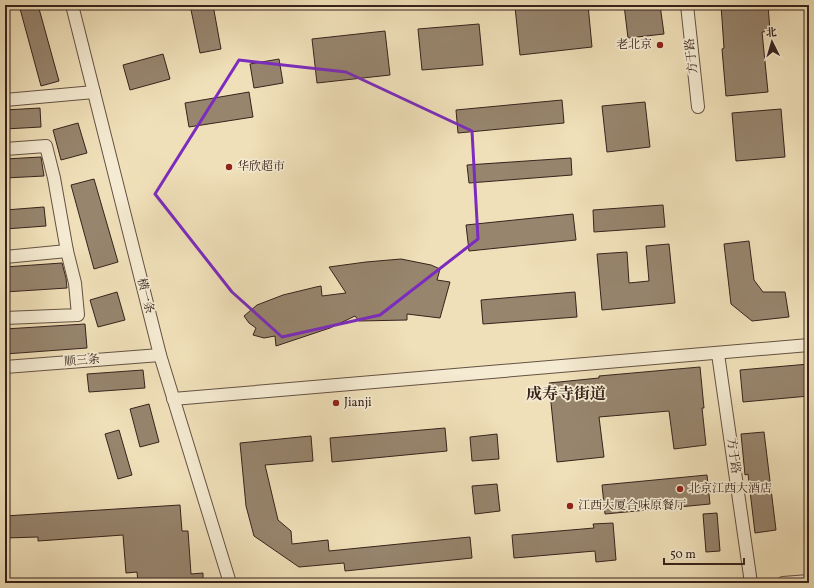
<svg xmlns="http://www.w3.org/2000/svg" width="814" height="588" viewBox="0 0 814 588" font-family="Vollkorn,'Noto Serif SC',serif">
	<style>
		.building { fill: #97856e; stroke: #36231c }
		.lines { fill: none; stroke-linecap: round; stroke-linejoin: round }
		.minor-casing { stroke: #645243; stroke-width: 14 }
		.minor { stroke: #f5ebd2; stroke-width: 12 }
		.marked { fill: none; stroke: #7b2cbf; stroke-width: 3; stroke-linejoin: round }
		.poi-dot { fill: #8f2418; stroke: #f5ebd2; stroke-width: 1.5 }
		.labels { text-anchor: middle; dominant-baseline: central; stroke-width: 3.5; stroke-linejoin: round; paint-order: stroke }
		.poi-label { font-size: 12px; fill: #36231c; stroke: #f5ebd2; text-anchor: start }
		.street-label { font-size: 12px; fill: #36231c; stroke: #f5ebd2 }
		.district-label { font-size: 16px; font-weight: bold; fill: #36231c; stroke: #f5ebd2 }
	</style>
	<rect width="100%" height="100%" fill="#f0e0b9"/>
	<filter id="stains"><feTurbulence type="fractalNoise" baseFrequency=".005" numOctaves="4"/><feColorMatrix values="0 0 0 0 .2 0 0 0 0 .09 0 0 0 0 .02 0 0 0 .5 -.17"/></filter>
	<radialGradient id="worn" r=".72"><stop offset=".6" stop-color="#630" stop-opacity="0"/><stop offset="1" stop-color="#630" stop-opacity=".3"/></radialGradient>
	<g class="building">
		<polygon points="19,5 38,5 59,81 41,86"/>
		<polygon points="190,5 213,5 221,49 200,53"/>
		<polygon points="534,5 588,5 592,47 520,55 515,7"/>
		<polygon points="624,5 660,5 664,34 628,38"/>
		<polygon points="721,5 768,5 770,31 762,32 768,92 726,96 722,49 724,48"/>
		<polygon points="479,24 483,65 422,70 418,29"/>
		<polygon points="385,31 390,75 317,83 312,39"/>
		<polygon points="163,54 170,79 130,90 123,65"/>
		<polygon points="279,59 283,83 254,88 250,64"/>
		<polygon points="249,92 253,117 189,127 185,103"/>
		<polygon points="562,100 564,123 458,133 456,110"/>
		<polygon points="645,102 650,147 607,152 602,106"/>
		<polygon points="40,108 41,127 5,129 5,110"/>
		<polygon points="781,109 785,157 736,161 732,113"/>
		<polygon points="78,123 87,153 61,160 53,130"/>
		<polygon points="41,157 44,176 5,178 5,159"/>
		<polygon points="571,158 572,175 469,183 467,165"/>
		<polygon points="94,179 118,262 94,269 71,185"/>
		<polygon points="663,205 665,227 594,232 593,210"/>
		<polygon points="44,207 46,226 5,229 5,210"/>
		<polygon points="573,214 576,240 469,251 466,225"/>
		<polygon points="749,241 754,280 763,292 785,292 789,317 752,321 731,304 724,244"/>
		<polygon points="669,244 675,303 602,310 597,254 627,252 629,283 649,281 646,246"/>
		<polygon points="401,259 431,265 440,269 437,280 450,282 440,318 407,314 407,320 359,321 355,316 330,328 276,346 275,336 264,338 253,335 256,328 249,323 244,316 257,305 283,295 316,287 321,286 322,296 346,293 329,267 366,262"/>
		<polygon points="62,263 66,278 67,288 5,292 5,267"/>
		<polygon points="117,292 125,320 98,327 90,300"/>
		<polygon points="575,292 577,317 483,324 481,300"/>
		<polygon points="85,324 87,348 5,354 5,329"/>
		<polygon points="809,364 809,396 743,402 740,370"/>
		<polygon points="700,367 704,408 702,408 706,445 674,449 669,411 599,417 604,457 557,462 549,383 599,378 599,376"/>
		<polygon points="143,370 145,388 89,392 87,374"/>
		<polygon points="149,404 159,442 140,447 130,409"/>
		<polygon points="445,428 447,451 332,462 330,438"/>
		<polygon points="119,430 132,475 118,479 105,434"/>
		<polygon points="764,432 776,530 755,533 748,474 745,475 741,434"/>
		<polygon points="497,434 499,459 472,461 470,437"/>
		<polygon points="311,436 313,461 265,465 278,520 291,531 292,544 328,540 329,551 470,537 472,558 345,571 344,563 299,567 254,536 246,506 240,443"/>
		<polygon points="707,475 710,504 605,514 602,485"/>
		<polygon points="497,484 500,511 475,514 472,486"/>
		<polygon points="180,505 182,531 188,531 191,574 203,573 203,583 138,583 137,572 126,573 123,535 38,541 38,537 5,538 5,516"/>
		<polygon points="717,513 720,551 706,552 703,514"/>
		<polygon points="613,523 616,560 596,562 595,551 514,558 512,535 594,528 593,524"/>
	</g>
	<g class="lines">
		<defs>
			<g id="minor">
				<polyline points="72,5 160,355 230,583"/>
				<polyline points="687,5 698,107"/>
				<polyline points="5,100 94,92"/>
				<polyline points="5,149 46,146 54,178 67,251 75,283 78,315 5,318"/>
				<polyline points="5,257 67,251"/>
				<polyline points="718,354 751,583"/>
				<polyline points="5,367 160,355"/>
				<polyline points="173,399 809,345"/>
				<polyline points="783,583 809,581"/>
			</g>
		</defs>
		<use href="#minor" class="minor-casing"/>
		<use href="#minor" class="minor"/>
	</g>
	<path class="marked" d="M239,60L346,72L472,131L478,239L380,315L282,337L232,292L155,194Z"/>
	<g class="poi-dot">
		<circle cx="660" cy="45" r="4"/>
		<circle cx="229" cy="167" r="4"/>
		<circle cx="336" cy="403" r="4"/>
		<circle cx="680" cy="489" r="4"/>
		<circle cx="570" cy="506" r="4"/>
	</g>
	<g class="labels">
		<g class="poi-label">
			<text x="652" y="45" text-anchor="end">老北京</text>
			<text x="237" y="167">华欣超市</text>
			<text x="344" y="403">Jianji</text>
			<text x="688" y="489">北京江西大酒店</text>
			<text x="578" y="506">江西大厦合味原餐厅</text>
		</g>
		<g class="street-label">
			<text transform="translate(692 56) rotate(-96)">方于路</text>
			<text transform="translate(145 296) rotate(76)">横一条</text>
			<text transform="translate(82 361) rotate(-5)">顺三条</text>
			<text transform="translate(733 456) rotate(82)">方于路</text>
		</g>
		<g class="district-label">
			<text x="566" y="395">成寿寺街道</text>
		</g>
	</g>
	<rect width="814" height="588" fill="none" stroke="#f0e0b9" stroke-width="20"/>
	<rect x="6" y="6" width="802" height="576" fill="none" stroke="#36231c" stroke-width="2"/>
	<rect x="10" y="10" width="794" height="568" fill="none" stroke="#36231c"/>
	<g transform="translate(772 42) rotate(355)" stroke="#f5ebd2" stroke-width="3" paint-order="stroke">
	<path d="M0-3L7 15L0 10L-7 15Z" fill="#36231c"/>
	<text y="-6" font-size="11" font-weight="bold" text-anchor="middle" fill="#36231c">北</text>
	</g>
	<path d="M664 558v6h80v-6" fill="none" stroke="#36231c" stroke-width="2"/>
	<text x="670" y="558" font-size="12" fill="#36231c" stroke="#f5ebd2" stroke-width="3" paint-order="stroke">50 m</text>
	<rect width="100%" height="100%" filter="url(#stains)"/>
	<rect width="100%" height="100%" fill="url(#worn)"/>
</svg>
